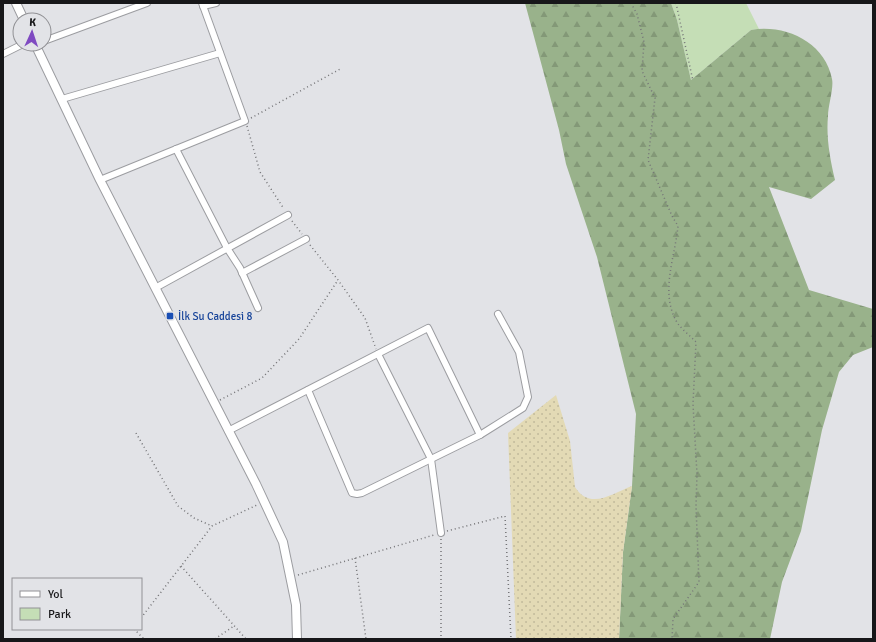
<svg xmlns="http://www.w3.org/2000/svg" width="876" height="642" viewBox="0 0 876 642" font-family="Signika,sans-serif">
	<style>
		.green { fill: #c5deb6 }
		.forest { fill: url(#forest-firs) }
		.sand { fill: url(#sand-dots) }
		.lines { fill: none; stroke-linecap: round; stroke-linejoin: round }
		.street-casing { stroke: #9c9da1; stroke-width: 8 }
		.secondary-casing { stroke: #9c9da1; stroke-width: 10 }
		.path { stroke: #747477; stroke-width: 1.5; stroke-dasharray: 1 3; stroke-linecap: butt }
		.street { stroke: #fff; stroke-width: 6 }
		.secondary { stroke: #fff; stroke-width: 8 }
		.transit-dot { fill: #1a4fb4; stroke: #e2e3e7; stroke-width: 1.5 }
		.labels { text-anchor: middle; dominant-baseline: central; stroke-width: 3; stroke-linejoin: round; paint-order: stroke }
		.transit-label { font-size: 11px; fill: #164399; stroke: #e2e3e7; text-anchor: start }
	</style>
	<defs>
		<pattern id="forest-firs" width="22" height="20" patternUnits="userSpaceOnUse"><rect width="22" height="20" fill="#99b28b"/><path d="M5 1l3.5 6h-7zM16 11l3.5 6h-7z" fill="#839877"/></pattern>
		<pattern id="sand-dots" width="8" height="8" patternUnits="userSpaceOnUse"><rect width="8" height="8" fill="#e3dab5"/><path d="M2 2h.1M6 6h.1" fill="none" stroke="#c2ba9b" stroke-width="1.8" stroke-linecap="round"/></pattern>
	</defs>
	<rect width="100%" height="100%" fill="#e2e3e7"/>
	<polygon class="green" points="671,3 746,3 759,29 751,30 691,80 677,20"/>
	<path class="forest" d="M525,3H671L677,20L691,80L751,30C785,24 825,42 832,79C834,88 828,106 828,116C826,137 830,159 835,180L811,199L769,187L809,290L873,309V347L853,355L839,372L822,430L801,531L782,582L770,639H619L623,552L632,486L636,414L597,257L566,164L559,130Z"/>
	<path class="sand" d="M556,395L570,441L575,487C590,511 613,493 632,486L623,552L619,639H516L508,433Z"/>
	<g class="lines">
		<defs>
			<g id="street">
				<polyline points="203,6 216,3"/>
				<polyline points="44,41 147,3"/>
				<polyline points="3,54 23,44"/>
				<polyline points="62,99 220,53"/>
				<polyline points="176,149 227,248 240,268 258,308"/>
				<polyline points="100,180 245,121 202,3"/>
				<polyline points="242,273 306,239"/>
				<polyline points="157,287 288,215"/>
				<polyline points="378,354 431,459 441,533"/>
				<polyline points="308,390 352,493 357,494 362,493 480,435 523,408 528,397 519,352 498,314"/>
				<polyline points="228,431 428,328 480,435"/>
			</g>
			<g id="secondary">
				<polyline points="16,3 24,20"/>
				<polyline points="35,44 100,180 256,484 283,542 296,605 297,639"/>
			</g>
		</defs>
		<use href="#street" class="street-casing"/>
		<use href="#secondary" class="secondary-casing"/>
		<g class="path">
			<path d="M631,3L637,14L644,42L642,71L655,98L648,160L672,216L678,226C675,258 659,294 678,324C683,330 690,336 696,342L693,404L697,474L696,506L699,582L673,619L672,639"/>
			<polyline points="676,3 693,81"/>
			<polyline points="251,118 342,68"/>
			<polyline points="247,126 260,172 284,209"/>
			<polyline points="292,221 302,234"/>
			<polyline points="310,245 338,280 365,318 376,349"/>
			<polyline points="220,400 262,378 299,339 338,280"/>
			<polyline points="136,433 178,506 194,518 212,526"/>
			<polyline points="447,531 505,516 511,639"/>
			<polyline points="441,539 441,639"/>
			<polyline points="355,558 366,639"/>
			<polyline points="181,566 246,639"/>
			<polyline points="298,575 434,535"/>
			<polyline points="141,618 212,526 257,505"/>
			<polyline points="134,629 144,639"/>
			<polyline points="215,639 234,626"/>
		</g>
		<use href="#street" class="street"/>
		<use href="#secondary" class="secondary"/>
	</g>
	<rect class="transit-dot" x="166" y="312" width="8" height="8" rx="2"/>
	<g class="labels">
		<g class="transit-label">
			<text x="178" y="316">İlk Su Caddesi 8</text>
		</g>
	</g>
	<rect width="876" height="642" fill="none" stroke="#171719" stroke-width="8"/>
	<rect x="12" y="578" width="130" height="52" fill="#e2e3e7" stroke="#919195"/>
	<rect x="20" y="591" width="20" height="6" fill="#ffffff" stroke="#919195"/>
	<text x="48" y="598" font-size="12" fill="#171719">Yol</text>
	<rect x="20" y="608" width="20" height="12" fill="#c5deb6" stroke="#919195"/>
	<text x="48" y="618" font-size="12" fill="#171719">Park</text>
	<g transform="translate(32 32) rotate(3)"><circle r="19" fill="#e2e3e7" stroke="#919195"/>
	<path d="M0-3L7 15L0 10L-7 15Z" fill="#7f4ac1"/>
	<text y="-6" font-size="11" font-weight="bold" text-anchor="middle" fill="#171719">K</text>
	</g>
</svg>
